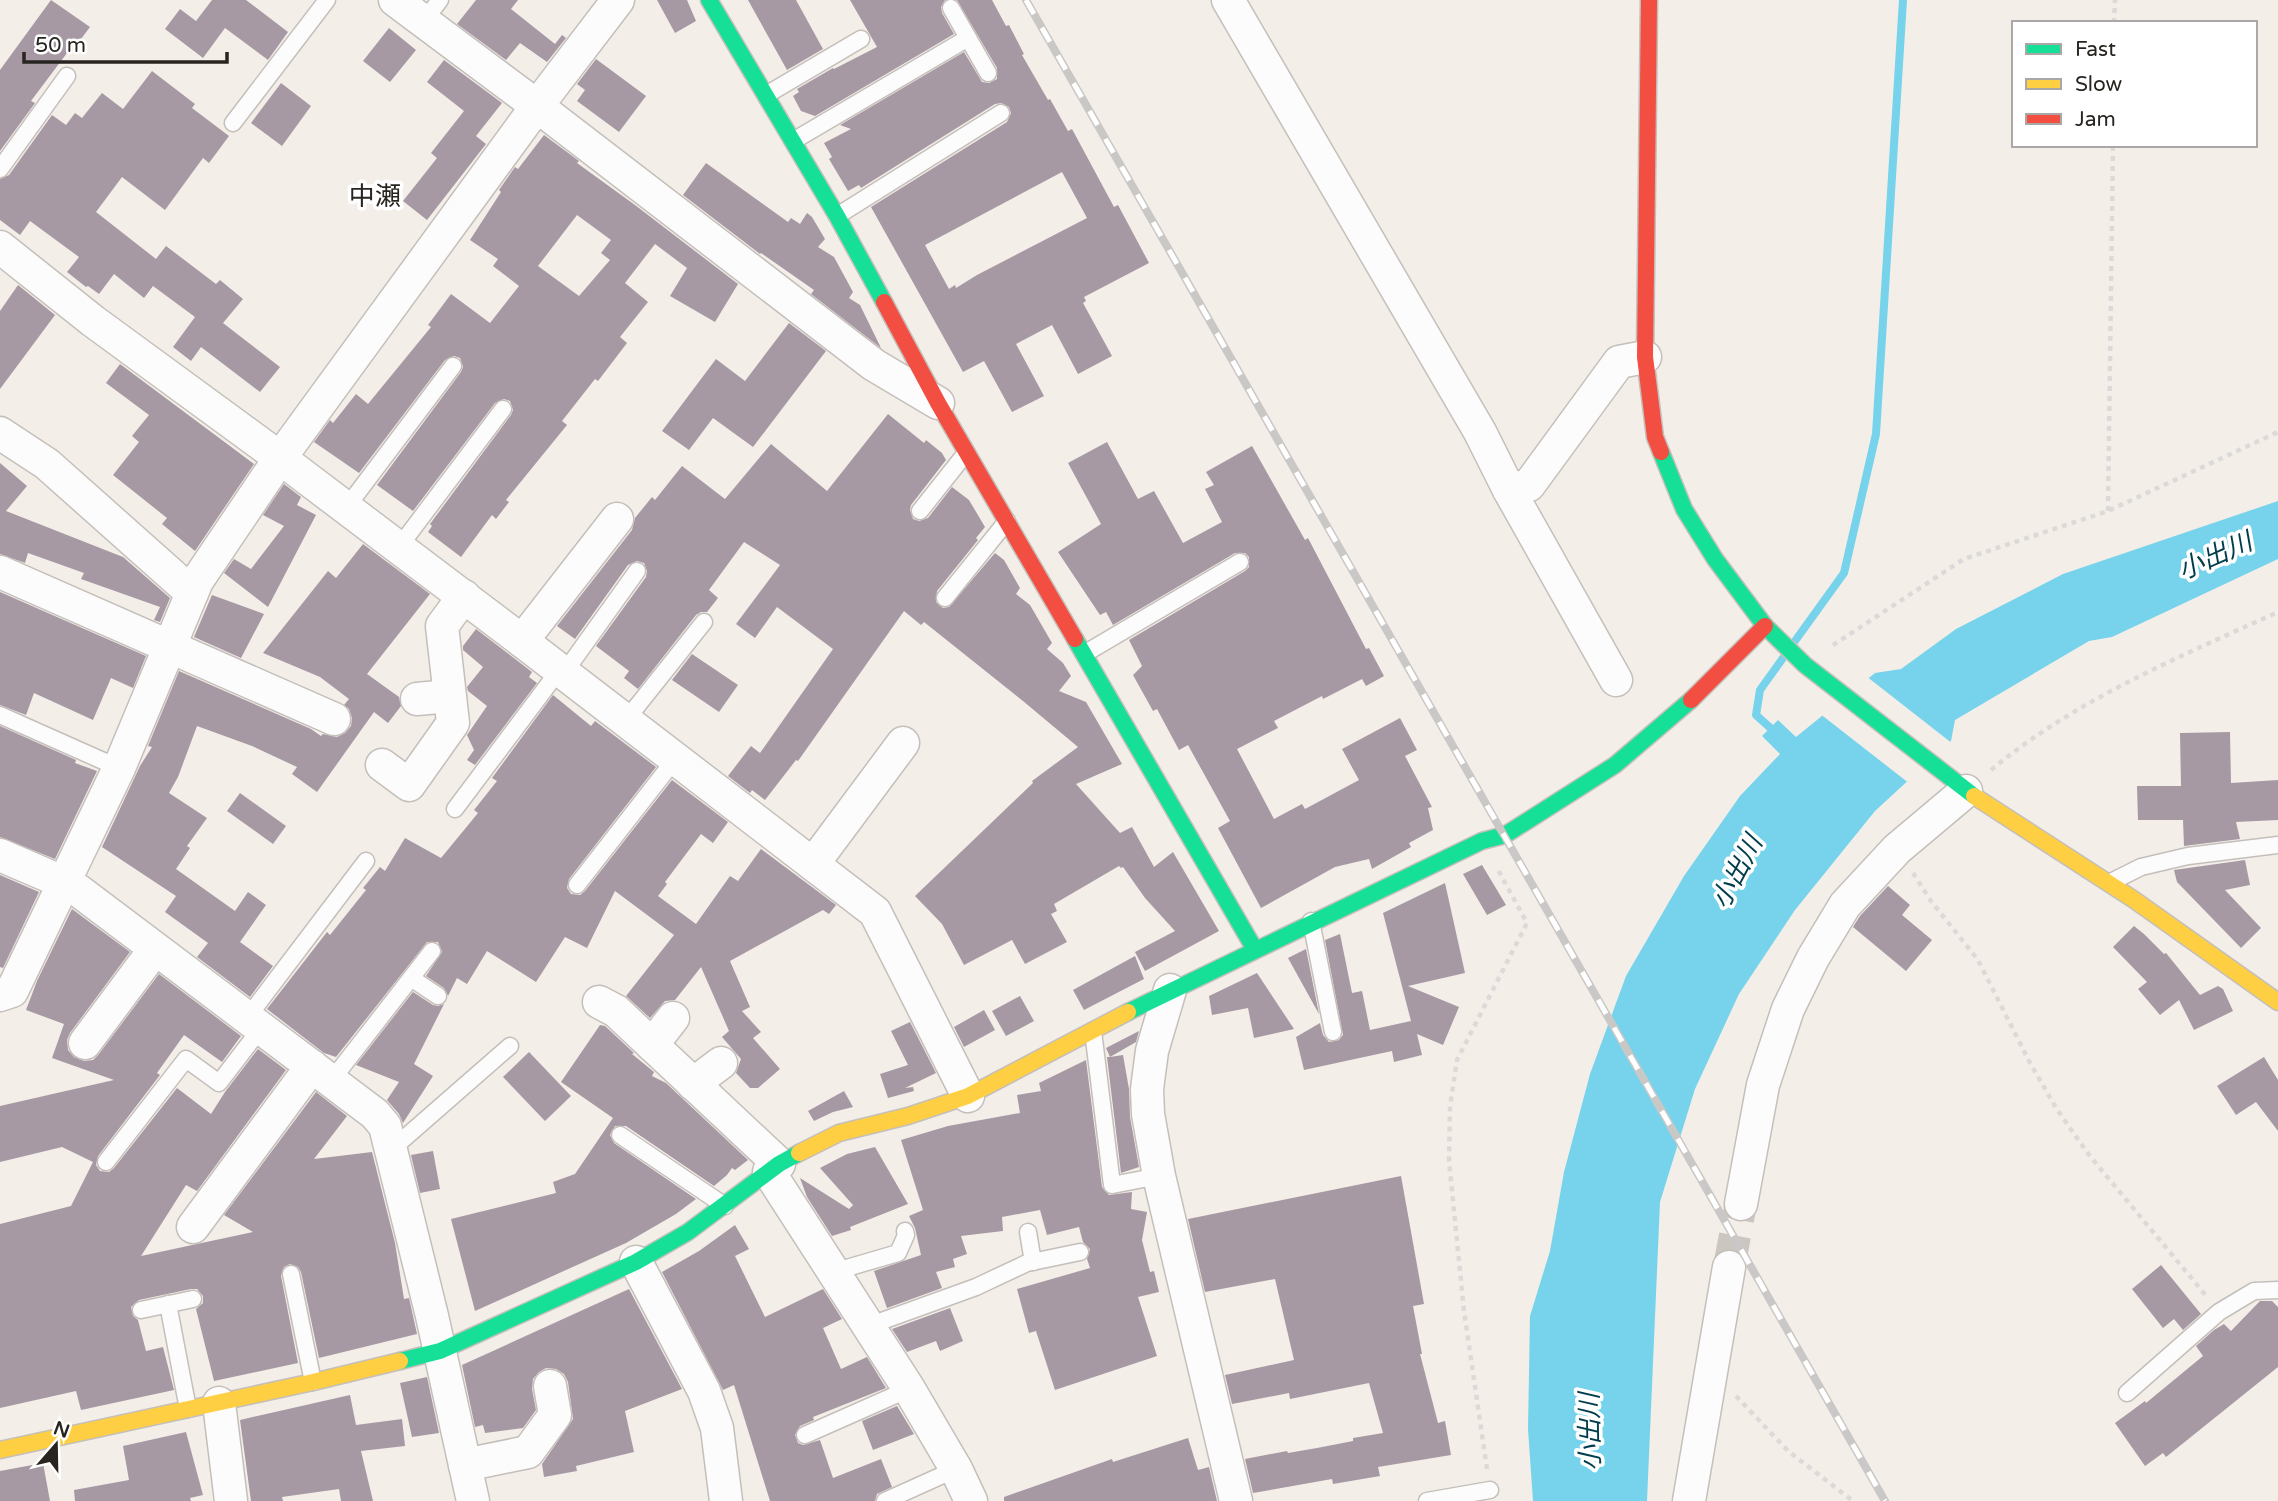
<svg xmlns="http://www.w3.org/2000/svg" width="2278" height="1501" viewBox="0 0 2278 1501" font-family="'Varela Round','Noto Sans JP',sans-serif">
	<style>
		.water { fill: #76d3eb }
		.pier { fill: #f4eee8 }
		.lines { fill: none; stroke-linecap: round; stroke-linejoin: round }
		.stream { stroke: #76d3eb; stroke-width: 8 }
		.building { fill: #a699a4; fill-rule: evenodd }
		.street-tunnel { stroke: #cbc6c0; stroke-width: 32; stroke-dasharray: 32 16; stroke-linecap: butt }
		.lane-casing { stroke: #c4bfba; stroke-width: 19 }
		.street-casing { stroke: #c4bfba; stroke-width: 35 }
		.fast-casing { stroke: #c4bfba; stroke-width: 19 }
		.slow-casing { stroke: #c4bfba; stroke-width: 19 }
		.jam-casing { stroke: #c4bfba; stroke-width: 19 }
		.path { stroke: #dcdad9; stroke-width: 4.5; stroke-dasharray: 5 5; stroke-linecap: butt }
		.lane { stroke: #fdfcfc; stroke-width: 16 }
		.street { stroke: #fdfcfc; stroke-width: 32 }
		.fast { stroke: #16e098; stroke-width: 16 }
		.slow { stroke: #ffcf43; stroke-width: 16 }
		.jam { stroke: #f24e42; stroke-width: 16 }
		.rail-casing { stroke: #c9c8c6; stroke-width: 8 }
		.rail { stroke: #fff; stroke-width: 5; stroke-dasharray: 16; stroke-linecap: butt }
		.labels { text-anchor: middle; dominant-baseline: central; stroke-width: 7; stroke-linejoin: round; paint-order: stroke }
		.neighbourhood-label { font-size: 26px; fill: #282520; stroke: #fff }
		.water-label { font-size: 26px; font-style: italic; fill: #003d4c; stroke: #fff }
	</style>
	<rect width="100%" height="100%" fill="#f4eee8"/>
	<polygon class="water" points="2278,501 2278,559 2112,637 2089,641 1955,720 1951,741 1875,811 1795,910 1739,994 1695,1089 1660,1202 1647,1501 1533,1501 1528,1429 1530,1316 1550,1251 1564,1172 1590,1074 1626,976 1684,876 1740,796 1780,754 1762,736 1778,720 1796,737 1875,673 1901,669 1956,629 2063,574"/>
	<polygon class="pier" points="1866,676 1953,744 1910,784 1819,713"/>
	<g class="lines">
		<g class="stream">
			<polyline points="1795,641 1844,573 1876,434 1903,0"/>
			<polyline points="1776,733 1756,715 1760,690 1783,658"/>
		</g>
	</g>
	<g class="building">
		<polygon points="51,0 90,27 72,51 70,49 31,101 35,103 0,151 0,70"/>
		<polygon points="212,0 246,0 288,32 268,60 225,28 203,58 165,29 180,9 196,21"/>
		<polygon points="476,0 518,0 511,9 555,44 562,35 566,38 547,62 520,43 506,60 457,24"/>
		<polygon points="657,0 687,0 696,21 675,33"/>
		<polygon points="748,0 796,0 823,49 787,70"/>
		<polygon points="850,0 945,0 941,7 942,13 954,34 815,116 801,111 793,96 799,92 797,89 833,68 834,69 877,47"/>
		<path d="M957,0H992L1006,26L1009,25L1024,54L1022,55L1048,100L1050,99L1068,131L1072,129L1114,207L1118,205L1149,263L1084,297L1086,301L1083,303L1112,356L1078,374L1052,325L1016,344L1044,396L1012,412L984,361L963,372L871,207L1007,122L1011,113L1009,107L1001,103L995,104L861,188L859,185L848,191L829,159L832,157L824,143L851,129L840,125L964,52L982,82L989,83L997,79V68ZM1062,172L1087,218L977,275L956,288L955,285L949,289L925,245Z"/>
		<polygon points="389,28 416,50 390,82 363,61"/>
		<polygon points="596,59 646,96 619,132 577,101 585,90 577,84"/>
		<polygon points="444,60 502,103 476,136 486,144 427,220 403,201 437,158 431,153 464,111 427,82"/>
		<polygon points="152,71 195,104 192,108 229,136 209,163 203,158 165,210 122,177 96,212 156,259 166,246 216,284 220,280 243,299 223,323 280,367 260,392 201,347 191,361 173,347 195,317 153,286 144,298 114,274 99,294 88,286 86,287 67,272 79,257 30,221 20,235 0,220 0,179 9,175 52,115 66,125 75,113 82,118 102,93 123,109"/>
		<polygon points="281,83 311,106 282,146 251,123"/>
		<path d="M544,135L579,161L577,163L635,205L738,284L715,322L670,296L687,268L655,244L625,283L648,302L620,337L627,343L598,381L595,379L562,421L567,425L506,500L509,502L496,519L492,515L461,557L428,532L432,526L430,524L511,415L513,410L510,401L504,399L495,403L413,511L377,485L461,372L463,367L460,358L454,356L445,360L359,473L314,442L330,420L333,423L356,394L368,404L431,327L428,325L451,294L490,323L519,286L493,266L498,259L470,240L501,192L499,190L515,167L518,169ZM577,215L611,240L601,253L610,260L579,296L538,266Z"/>
		<polygon points="706,163 788,222 791,218 800,224 807,213 812,217 825,239 818,247 834,257 853,292 849,298 860,305 881,348 811,294 814,290 761,253 760,254 683,195"/>
		<polygon points="18,285 55,315 0,389 0,311"/>
		<polygon points="789,323 826,351 753,447 713,418 689,450 662,431 716,359 745,381"/>
		<polygon points="120,364 254,464 195,551 162,524 167,518 113,475 139,442 132,436 149,415 106,383"/>
		<polygon points="888,414 924,443 926,440 942,453 946,460 911,505 910,510 913,519 919,521 928,518 952,487 969,500 985,527 976,538 978,540 937,591 936,602 943,608 949,607 995,553 1004,560 1020,588 1016,594 1030,605 1052,643 1047,649 1063,663 1071,676 1059,691 1086,702 1122,764 1076,784 1120,833 1132,827 1154,867 1173,852 1219,931 1145,971 1135,952 1175,931 1145,898 1123,867 1121,868 1119,866 1054,904 1057,911 1051,914 1067,942 1025,964 1012,940 964,965 942,924 915,896 1033,783 1032,781 1078,747 1023,701 924,622 921,625 904,611 798,761 796,760 765,800 752,790 750,793 728,776 751,746 760,753 833,649 777,607 755,638 736,624 780,565 744,542 709,590 718,598 707,612 701,612 696,615 638,689 624,678 629,671 596,646 646,577 647,571 644,563 637,561 628,565 575,639 557,626 632,530 635,518 652,497 655,500 682,466 725,499 771,444 827,491"/>
		<polygon points="1107,442 1138,499 1154,491 1183,543 1222,522 1205,489 1214,485 1206,472 1252,446 1305,540 1308,538 1366,649 1369,648 1384,676 1366,686 1362,679 1323,699 1322,696 1274,721 1278,728 1237,749 1274,819 1302,804 1305,809 1359,780 1342,749 1400,718 1417,750 1405,756 1432,807 1428,808 1433,830 1409,843 1411,847 1372,869 1369,859 1335,867 1261,908 1218,828 1230,821 1188,745 1179,750 1157,709 1153,711 1133,675 1142,666 1129,640 1245,571 1249,567 1249,557 1245,553 1235,553 1113,625 1106,612 1100,615 1058,552 1101,524 1068,463"/>
		<polygon points="0,463 27,486 6,511 123,557 170,598 160,622 154,620 160,607 81,579 84,573 28,553 25,563 0,554"/>
		<polygon points="284,484 301,497 297,505 316,515 268,607 224,573 234,559 251,569 284,526 263,515"/>
		<polygon points="363,544 430,594 367,674 399,697 401,706 388,723 374,712 317,792 292,774 297,767 252,746 197,726 178,777 169,793 207,818 187,846 190,848 176,869 235,911 248,892 266,905 240,942 273,966 250,997 197,957 208,943 165,912 176,896 102,847 140,766 152,747 148,746 179,671 311,729 321,736 323,734 337,737 345,733 351,726 352,718 349,709 344,705 349,699 320,677 263,653 328,571 336,578"/>
		<polygon points="0,592 146,656 133,688 111,678 93,720 34,693 26,715 0,705"/>
		<polygon points="212,595 264,614 241,658 194,637"/>
		<polygon points="476,629 532,672 529,677 537,683 475,765 467,760 474,750 467,735 487,706 468,691 467,687 483,667 463,650 463,646"/>
		<polygon points="692,654 738,685 719,712 672,680"/>
		<polygon points="553,695 591,726 595,721 656,767 569,879 567,888 571,894 580,895 585,891 672,780 728,822 713,843 701,834 665,882 667,884 658,896 696,924 730,876 738,881 761,849 836,905 829,914 823,910 730,961 750,1007 742,1011 761,1032 753,1038 780,1069 758,1088 750,1088 736,1073 741,1059 722,1037 729,1031 701,967 675,1000 665,1001 650,1018 626,996 674,935 615,891 587,948 565,937 536,982 487,951 467,984 457,978 448,996 444,988 426,976 442,952 438,942 427,942 336,1057 324,1053 267,1009 327,932 330,935 366,890 363,888 380,867 385,871 405,838 441,858 478,813 474,810 497,781 492,778"/>
		<polygon points="0,726 76,760 75,763 97,771 55,859 0,837"/>
		<polygon points="2230,732 2231,783 2278,780 2278,820 2236,822 2240,839 2184,846 2183,820 2138,820 2137,786 2181,786 2180,733"/>
		<polygon points="240,793 286,826 273,844 227,811"/>
		<polygon points="2245,860 2250,885 2225,890 2261,928 2241,948 2177,882 2174,870"/>
		<polygon points="1482,865 1506,905 1487,915 1463,874"/>
		<polygon points="0,875 39,892 3,968 0,967"/>
		<polygon points="1445,883 1465,973 1408,986 1459,1007 1443,1045 1417,1034 1422,1055 1394,1062 1392,1051 1304,1070 1296,1037 1320,1023 1323,1035 1329,1042 1339,1040 1343,1035 1325,940 1340,934 1352,993 1362,991 1370,1030 1411,1021 1383,913"/>
		<polygon points="1888,886 1910,905 1902,915 1932,940 1906,971 1853,927 1860,916"/>
		<polygon points="72,909 130,952 70,1033 67,1040 68,1050 74,1057 84,1061 93,1060 99,1054 159,974 241,1036 222,1062 184,1035 157,1073 160,1075 98,1156 96,1165 100,1171 109,1172 114,1168 177,1088 211,1114 225,1092 258,1049 286,1070 197,1191 186,1185 141,1256 253,1232 224,1215 316,1092 347,1116 314,1159 372,1152 395,1243 404,1299 409,1298 417,1334 319,1358 301,1272 298,1267 290,1264 284,1267 281,1276 298,1363 214,1381 196,1309 203,1303 203,1296 197,1289 191,1289 139,1300 131,1307 133,1316 138,1320 146,1351 163,1347 174,1390 81,1410 76,1391 0,1408 0,1224 71,1206 93,1162 62,1147 0,1162 0,1106 114,1080 52,1058 64,1024 26,1010 37,981"/>
		<polygon points="2134,926 2144,934 2164,954 2166,953 2200,995 2218,986 2223,989 2233,1011 2194,1030 2179,1000 2160,1015 2138,989 2147,982 2113,947"/>
		<polygon points="1306,949 1319,1014 1288,958"/>
		<polygon points="1135,956 1144,979 1084,1010 1073,990"/>
		<polygon points="1257,973 1294,1029 1254,1038 1248,1008 1212,1015 1209,996"/>
		<polygon points="413,992 433,1005 438,1006 444,1004 414,1064 433,1076 403,1123 399,1114 387,1100 399,1082 356,1065"/>
		<polygon points="1020,996 1034,1021 1006,1036 992,1011"/>
		<polygon points="984,1010 995,1030 964,1047 954,1027"/>
		<polygon points="910,1022 936,1073 905,1088 913,1087 914,1091 888,1098 880,1074 908,1065 891,1031"/>
		<polygon points="600,1025 605,1026 634,1053 632,1054 654,1072 652,1076 666,1083 748,1160 735,1170 732,1168 727,1175 714,1186 626,1126 615,1126 610,1135 614,1143 696,1199 676,1214 626,1243 475,1311 451,1219 556,1193 553,1182 575,1174 613,1118 561,1082"/>
		<polygon points="1139,1031 1136,1042 1110,1057 1123,1055 1129,1089 1130,1117 1139,1167 1121,1173 1107,1057 1110,1057 1106,1048"/>
		<polygon points="529,1052 571,1096 545,1121 503,1077"/>
		<polygon points="2264,1057 2278,1080 2278,1131 2256,1102 2236,1115 2217,1086"/>
		<polygon points="1086,1060 1102,1187 1109,1195 1132,1192 1131,1209 1147,1212 1142,1240 1150,1272 1154,1271 1159,1292 1138,1297 1157,1356 1055,1390 1036,1331 1029,1333 1017,1289 1090,1268 1087,1259 1090,1249 1083,1242 1079,1227 1047,1235 1040,1210 1002,1217 1003,1231 961,1236 967,1254 953,1259 955,1267 936,1272 942,1288 887,1308 874,1271 921,1255 915,1228 909,1216 923,1210 901,1140 948,1126 1020,1113 1017,1095 1041,1091 1039,1083"/>
		<polygon points="844,1091 853,1107 833,1112 814,1121 808,1111"/>
		<polygon points="875,1147 908,1204 850,1227 851,1230 832,1236 807,1197 800,1178 849,1209 853,1205 820,1168 847,1154"/>
		<polygon points="433,1151 440,1189 420,1193 411,1155"/>
		<polygon points="1401,1176 1424,1304 1413,1306 1422,1354 1420,1354 1438,1423 1445,1421 1451,1455 1378,1467 1380,1476 1333,1484 1332,1479 1253,1493 1245,1459 1287,1451 1288,1453 1317,1448 1353,1441 1353,1438 1383,1433 1369,1383 1290,1399 1289,1393 1232,1404 1225,1375 1294,1360 1275,1279 1205,1292 1188,1219"/>
		<polygon points="735,1225 749,1249 735,1256 765,1317 823,1289 842,1319 823,1328 841,1369 867,1357 886,1388 813,1417 814,1420 800,1426 795,1435 798,1443 803,1445 820,1440 833,1478 881,1459 892,1487 877,1494 875,1501 770,1501 734,1385 723,1390 662,1272 699,1251"/>
		<polygon points="2161,1265 2201,1314 2183,1330 2174,1319 2163,1328 2132,1289"/>
		<polygon points="629,1289 682,1389 625,1411 634,1452 576,1466 577,1471 544,1477 542,1464 573,1419 568,1382 564,1374 556,1369 546,1368 539,1372 533,1379 532,1389 536,1410 523,1428 485,1433 483,1425 475,1427 462,1365"/>
		<polygon points="2260,1301 2272,1301 2278,1307 2278,1367 2166,1457 2163,1453 2145,1466 2115,1423 2145,1401 2146,1403 2203,1356 2196,1346 2214,1330 2224,1324 2231,1331"/>
		<polygon points="950,1308 963,1341 940,1351 936,1341 907,1352 892,1329"/>
		<polygon points="427,1377 439,1433 412,1437 400,1383"/>
		<polygon points="350,1395 356,1425 402,1419 405,1446 361,1451 373,1501 341,1501 339,1489 282,1497 283,1501 251,1501 240,1420"/>
		<polygon points="897,1406 914,1434 873,1450 862,1421"/>
		<polygon points="186,1432 203,1495 190,1498 191,1501 75,1501 74,1490 129,1480 123,1446"/>
		<polygon points="1188,1438 1198,1470 1209,1467 1217,1501 1004,1501 1004,1497 1112,1459 1113,1462"/>
		<polygon points="43,1463 50,1501 0,1501 0,1471"/>
	</g>
	<g class="lines">
		<polyline class="street-tunnel" points="1729,1267 1741,1204"/>
		<defs>
			<g id="lane">
				<polyline points="951,8 988,73"/>
				<polyline points="424,21 440,0"/>
				<polyline points="766,95 861,39"/>
				<polyline points="233,123 327,0"/>
				<polyline points="793,141 968,38"/>
				<polyline points="0,169 67,76"/>
				<polyline points="837,216 1001,113"/>
				<polyline points="346,508 453,366"/>
				<polyline points="920,511 966,453"/>
				<polyline points="399,547 503,409"/>
				<polyline points="945,598 1007,521"/>
				<polyline points="1084,654 1240,562"/>
				<polyline points="564,673 637,571"/>
				<polyline points="0,715 119,768"/>
				<polyline points="626,720 704,622"/>
				<polyline points="455,809 560,669"/>
				<polyline points="2111,882 2141,867 2188,856 2278,845"/>
				<polyline points="577,885 676,758"/>
				<polyline points="1311,921 1333,1032"/>
				<polyline points="411,978 438,996"/>
				<polyline points="247,1018 366,861"/>
				<polyline points="1093,1031 1112,1185 1159,1176"/>
				<polyline points="331,1081 432,951"/>
				<polyline points="620,1135 725,1206"/>
				<polyline points="392,1149 510,1046"/>
				<polyline points="106,1162 186,1059 219,1083 261,1028"/>
				<polyline points="1028,1232 1033,1262"/>
				<polyline points="833,1272 898,1253 906,1235 905,1231"/>
				<polyline points="291,1274 313,1382"/>
				<polyline points="168,1304 188,1409"/>
				<polyline points="141,1310 193,1299"/>
				<polyline points="868,1326 976,1287 1027,1263 1080,1252"/>
				<polyline points="2127,1393 2219,1312 2254,1291 2278,1290"/>
				<polyline points="805,1435 909,1389"/>
				<polyline points="885,1501 956,1469"/>
				<polyline points="1427,1501 1490,1490"/>
			</g>
			<g id="street">
				<polyline points="395,0 537,106 874,365 938,403"/>
				<polyline points="1228,0 1480,432 1509,490 1616,680"/>
				<polyline points="0,247 93,321 280,458 522,641 875,912 968,1096"/>
				<polyline points="0,433 47,464 192,593"/>
				<polyline points="1509,490 1529,485 1619,362 1645,357"/>
				<polyline points="0,572 334,719"/>
				<polyline points="522,641 617,519"/>
				<polyline points="417,699 449,696"/>
				<polyline points="382,765 409,785 453,723 442,626 464,596"/>
				<polyline points="0,855 65,883 79,891 375,1114 385,1126 432,1316 473,1501"/>
				<polyline points="813,864 903,743"/>
				<polyline points="1170,990 1152,1051 1147,1089 1148,1114 1159,1176 1236,1501"/>
				<polyline points="0,995 12,991 119,768 197,581 280,458 537,106 618,0"/>
				<polyline points="599,1002 616,1011 779,1164"/>
				<polyline points="85,1043 155,949"/>
				<polyline points="652,1045 673,1018"/>
				<polyline points="693,1084 721,1063"/>
				<polyline points="769,1172 909,1389 956,1469 971,1501"/>
				<polyline points="1741,1204 1763,1085 1788,1009 1813,958 1845,905 1897,849 1966,791"/>
				<polyline points="193,1227 312,1066"/>
				<polyline points="636,1262 704,1391 717,1428 726,1501"/>
				<polyline points="219,1403 231,1501"/>
				<polyline points="465,1465 528,1452 555,1415 550,1386"/>
				<polyline points="1689,1501 1729,1267"/>
			</g>
			<g id="fast">
				<polyline points="709,0 837,216 884,302"/>
				<polyline points="1661,452 1684,509 1715,559 1765,626 1805,665 1974,796"/>
				<polyline points="1075,639 1254,948"/>
				<polyline points="1128,1012 1482,841 1505,835 1615,765 1691,700"/>
				<polyline points="400,1361 440,1351 636,1262 688,1232 779,1164 799,1153"/>
			</g>
			<g id="slow">
				<polyline points="1974,796 2133,899 2278,1002"/>
				<polyline points="799,1153 839,1133 908,1116 968,1096 1128,1012"/>
				<polyline points="0,1450 313,1382 400,1361"/>
			</g>
			<g id="jam">
				<polyline points="1649,0 1645,357 1655,437 1661,452"/>
				<polyline points="884,302 938,403 1075,639"/>
				<polyline points="1691,700 1765,626"/>
			</g>
		</defs>
		<use href="#lane" class="lane-casing"/>
		<use href="#street" class="street-casing"/>
		<use href="#fast" class="fast-casing"/>
		<use href="#slow" class="slow-casing"/>
		<use href="#jam" class="jam-casing"/>
		<g class="path">
			<polyline points="2114,23 2115,0"/>
			<polyline points="2108,511 2113,145"/>
			<polyline points="1833,645 1964,559 2108,511 2278,432"/>
			<path d="M1991,770C2075,700 2179,657 2278,612"/>
			<polyline points="1913,873 1931,901 1978,960 2029,1061 2056,1108 2089,1155 2208,1298"/>
			<polyline points="1736,1396 1788,1451 1853,1501"/>
			<polyline points="1487,1469 1464,1311 1449,1161 1450,1106 1457,1060 1527,923 1497,868"/>
		</g>
		<use href="#lane" class="lane"/>
		<use href="#street" class="street"/>
		<use href="#fast" class="fast"/>
		<use href="#slow" class="slow"/>
		<use href="#jam" class="jam"/>
		<defs>
			<polyline id="rail" points="1026,0 1885,1501"/>
		</defs>
		<use href="#rail" class="rail-casing"/>
		<use href="#rail" class="rail"/>
	</g>
	<g class="labels">
		<g class="neighbourhood-label">
			<text x="375" y="196">中瀬</text>
		</g>
		<g class="water-label">
			<text transform="translate(2215 556) rotate(-24)">小出川</text>
			<text transform="translate(1737 872) rotate(-62)">小出川</text>
			<text transform="translate(1590 1432) rotate(-91)">小出川</text>
		</g>
	</g>
	<rect x="2012" y="21" width="245" height="126" fill="#ffffff" stroke="#a9a8a6" stroke-width="2"/>
	<rect x="2026" y="44" width="35" height="10" fill="#16e098" stroke="#a9a8a6" stroke-width="2"/>
	<text x="2075" y="56" font-size="21" fill="#282520">Fast</text>
	<rect x="2026" y="79" width="35" height="10" fill="#ffcf43" stroke="#a9a8a6" stroke-width="2"/>
	<text x="2075" y="91" font-size="21" fill="#282520">Slow</text>
	<rect x="2026" y="114" width="35" height="10" fill="#f24e42" stroke="#a9a8a6" stroke-width="2"/>
	<text x="2075" y="126" font-size="21" fill="#282520">Jam</text>
	<g transform="translate(56 1445) rotate(20)" stroke="#ffffff" stroke-width="5" paint-order="stroke">
	<path d="M0-5L12 26L0 18L-12 26Z" fill="#282520"/>
	<text y="-10" font-size="19" font-weight="bold" text-anchor="middle" fill="#282520">N</text>
	</g>
	<path d="M24 52v10h203v-10" fill="none" stroke="#282520" stroke-width="3.5"/>
	<text x="35" y="52" font-size="21" fill="#282520" stroke="#ffffff" stroke-width="5" paint-order="stroke">50 m</text>
</svg>
